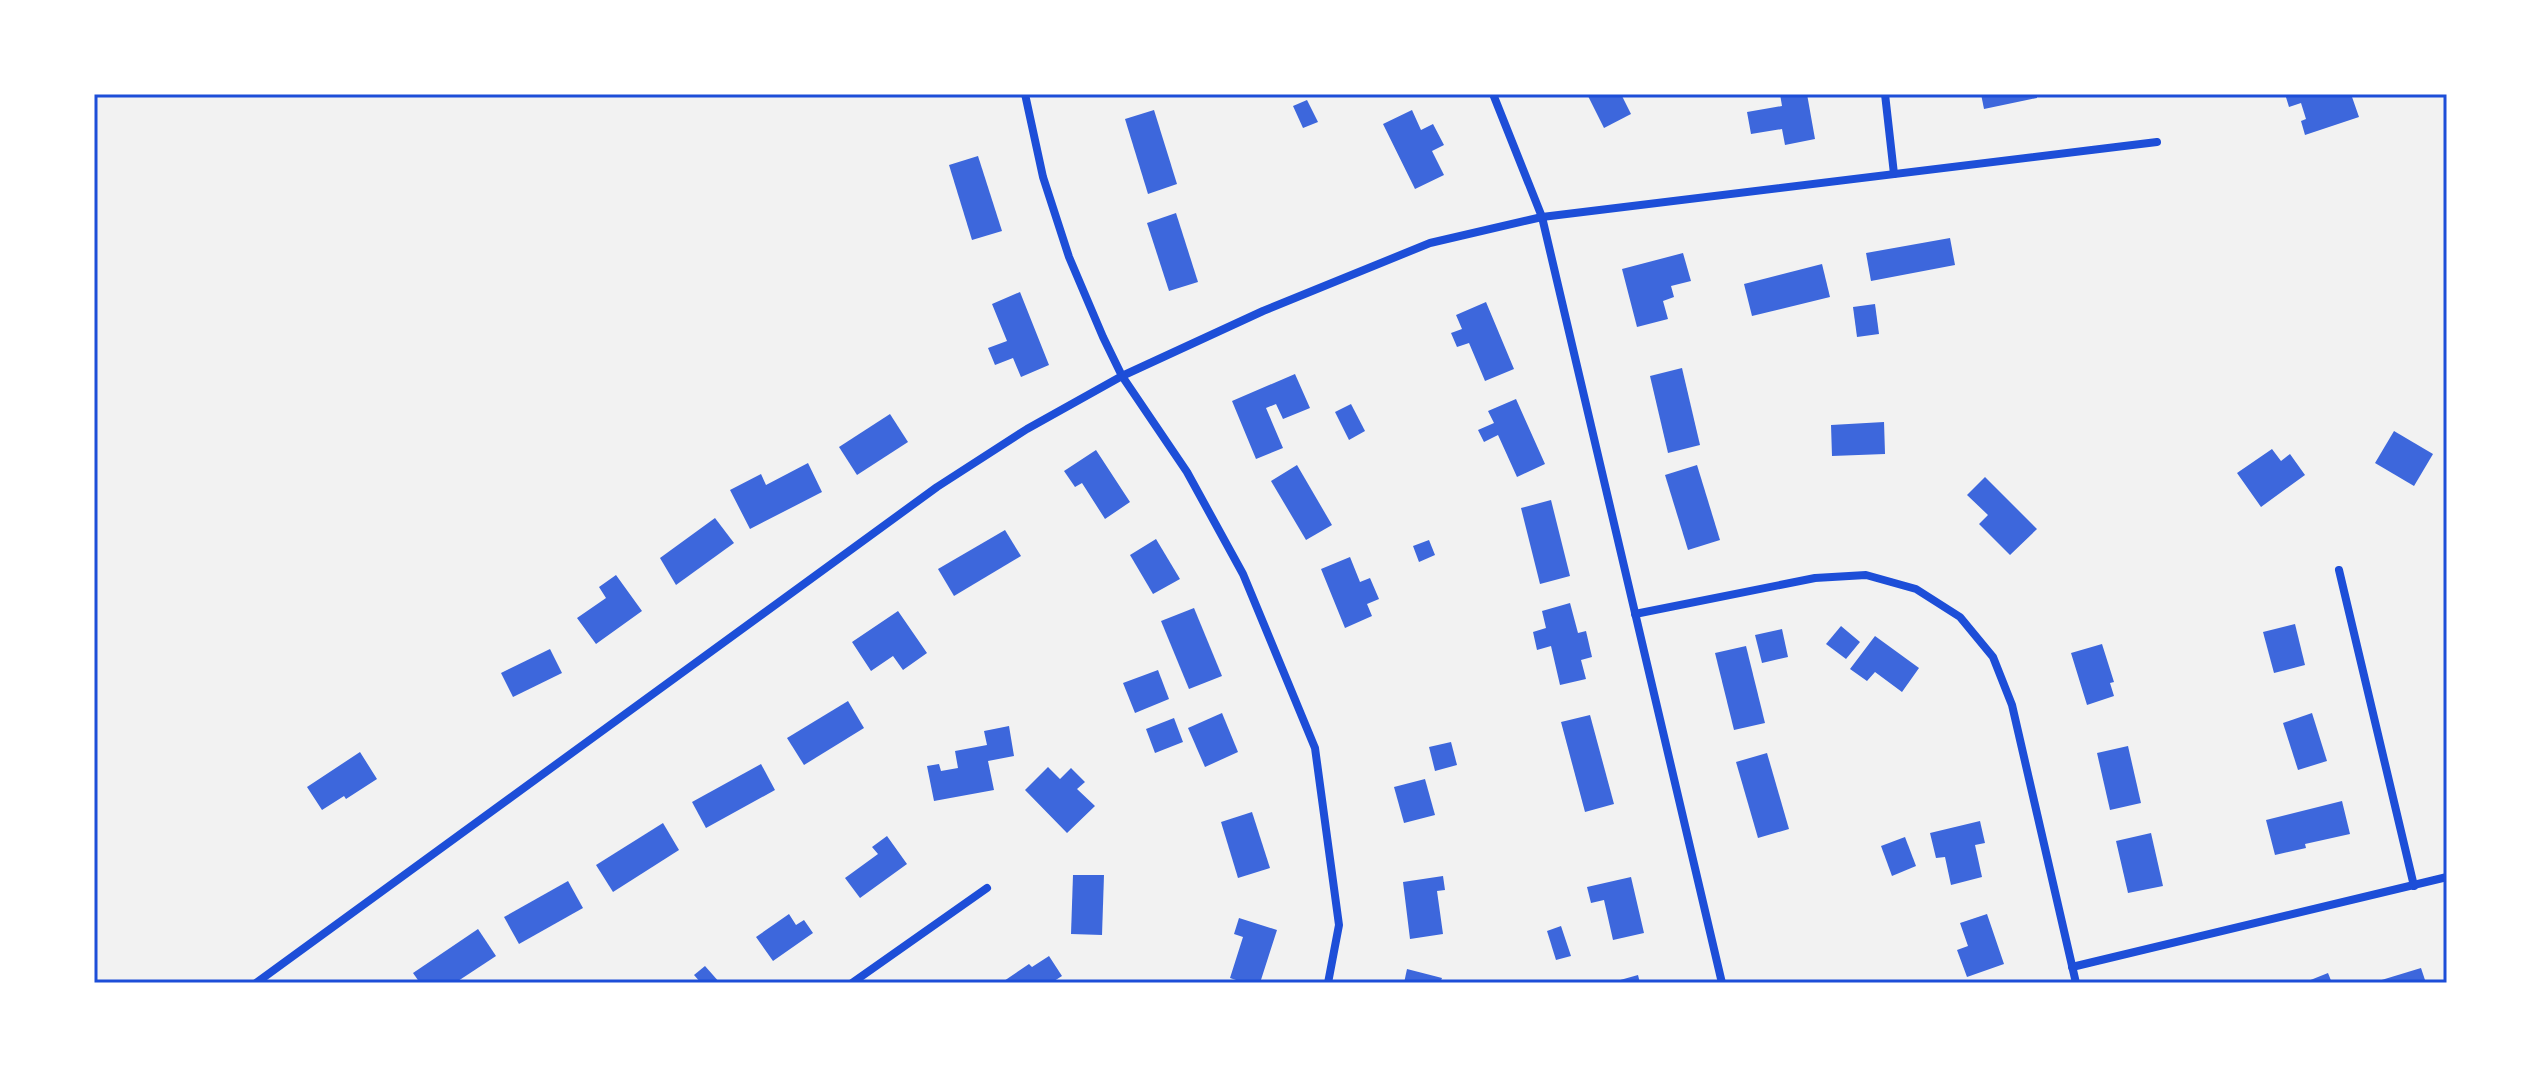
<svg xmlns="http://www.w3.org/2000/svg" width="2541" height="1077" viewBox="0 0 2541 1077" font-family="Spectral,serif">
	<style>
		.building { fill: #3d67dc }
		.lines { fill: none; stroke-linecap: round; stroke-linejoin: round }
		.minor { stroke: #1d4ed8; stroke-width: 8 }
		.neatline { fill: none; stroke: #1d4ed8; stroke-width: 3 }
	</style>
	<rect width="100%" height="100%" fill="#f2f2f2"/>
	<g class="building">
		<polygon points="1587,94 1621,94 1631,114 1604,128"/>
		<polygon points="1780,94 1807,94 1815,139 1785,145 1782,129 1751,134 1747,112 1782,106"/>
		<polygon points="1981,94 2037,94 2037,98 1984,109"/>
		<polygon points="2285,94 2351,94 2359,117 2305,135 2301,121 2306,119 2301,103 2289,107"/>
		<polygon points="1307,100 1318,122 1303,128 1293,106"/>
		<polygon points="1154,110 1177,184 1148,194 1125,119"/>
		<polygon points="1412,110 1421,130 1433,124 1444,145 1432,151 1444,175 1415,189 1383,124"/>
		<polygon points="978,156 1002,231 972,240 949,165"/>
		<polygon points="1176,213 1198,282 1169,291 1147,223"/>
		<polygon points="1950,238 1955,265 1871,281 1866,253"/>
		<polygon points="1683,253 1691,281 1671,286 1674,297 1663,301 1668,319 1637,327 1622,269"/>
		<polygon points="1822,264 1830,297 1752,316 1744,284"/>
		<polygon points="1020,292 1049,365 1021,377 1013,358 995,365 988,348 1007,341 992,304"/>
		<polygon points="1486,302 1514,369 1485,381 1469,343 1457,347 1451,333 1462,329 1456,315"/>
		<polygon points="1875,304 1879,334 1857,337 1853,307"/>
		<polygon points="1682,368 1700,445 1668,453 1650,376"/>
		<polygon points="1295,374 1310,408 1283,419 1276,404 1266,408 1283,448 1256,459 1232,401"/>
		<polygon points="1516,399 1545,464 1517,477 1498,435 1484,442 1478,430 1494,423 1488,411"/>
		<polygon points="1351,404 1365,431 1349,440 1335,412"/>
		<polygon points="890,414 908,442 857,475 839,447"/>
		<polygon points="1884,422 1885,454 1832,456 1831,425"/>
		<polygon points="2394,431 2433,454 2414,486 2375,463"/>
		<polygon points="2272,449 2281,461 2290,454 2305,475 2261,507 2237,473"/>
		<polygon points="1096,450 1130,502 1105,519 1082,483 1075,487 1064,471"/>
		<polygon points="808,463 822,492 750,529 730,490 761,474 766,485"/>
		<polygon points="1297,465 1332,525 1306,540 1271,481"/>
		<polygon points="1697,465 1720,540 1688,550 1665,475"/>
		<polygon points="1985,477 2037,529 2010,555 1979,524 1988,515 1967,495"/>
		<polygon points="1551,500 1570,576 1540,584 1521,508"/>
		<polygon points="715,518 734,543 676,585 660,558"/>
		<polygon points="1005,530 1021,556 954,596 938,569"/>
		<polygon points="1156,539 1180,579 1153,594 1130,555"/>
		<polygon points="1429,540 1435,555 1419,562 1413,546"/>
		<polygon points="1350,557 1360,582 1370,578 1379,599 1367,604 1372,616 1345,628 1321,569"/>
		<polygon points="616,575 642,611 596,644 577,618 606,598 599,587"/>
		<polygon points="1570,603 1578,633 1586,631 1592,657 1581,660 1586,679 1560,685 1551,646 1537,650 1533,632 1546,628 1542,611"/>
		<polygon points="1194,608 1222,676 1189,689 1161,621"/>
		<polygon points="898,611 927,653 903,670 893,656 871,671 852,642"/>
		<polygon points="2295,624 2305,665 2274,673 2263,632"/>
		<polygon points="1841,626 1860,642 1846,659 1826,644"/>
		<polygon points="1782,629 1788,657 1762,663 1755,635"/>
		<polygon points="1875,636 1919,668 1902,692 1875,672 1867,681 1850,669"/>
		<polygon points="2102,644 2114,682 2110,683 2114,696 2087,705 2071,653"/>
		<polygon points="1746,646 1765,723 1734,730 1715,653"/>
		<polygon points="550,649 562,673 513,697 501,673"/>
		<polygon points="1158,670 1169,699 1135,713 1123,683"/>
		<polygon points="848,701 864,728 804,765 787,738"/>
		<polygon points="1222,713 1238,752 1205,767 1188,728"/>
		<polygon points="2312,713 2327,761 2298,770 2283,723"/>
		<polygon points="1590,715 1614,804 1585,812 1561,722"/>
		<polygon points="1174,718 1183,742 1155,753 1146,729"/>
		<polygon points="1009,726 1014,756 988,761 994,790 934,801 927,766 939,764 941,771 958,768 955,751 987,745 984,731"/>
		<polygon points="1451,742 1457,765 1435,771 1429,747"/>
		<polygon points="2128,746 2141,803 2110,810 2097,753"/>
		<polygon points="360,752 377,779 346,799 344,796 322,810 307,787"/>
		<polygon points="1767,753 1789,829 1758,838 1736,762"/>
		<polygon points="761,764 775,790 706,828 692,802"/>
		<polygon points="1048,767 1060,779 1071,768 1085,782 1077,789 1095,806 1067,833 1025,790"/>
		<polygon points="1425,779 1435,815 1404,823 1394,787"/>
		<polygon points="2342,801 2350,834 2305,844 2306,848 2275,855 2266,820"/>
		<polygon points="1252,812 1270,868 1238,878 1221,822"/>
		<polygon points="1980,821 1985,843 1975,845 1982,877 1951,885 1945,857 1936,858 1930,833"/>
		<polygon points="663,823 679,850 613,892 596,865"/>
		<polygon points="2151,833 2163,886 2128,893 2116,841"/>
		<polygon points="887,836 907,864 860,898 845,878 878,854 872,847"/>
		<polygon points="1905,837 1916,866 1892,876 1881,846"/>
		<polygon points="1073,875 1104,875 1102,935 1071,934"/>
		<polygon points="1443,876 1445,890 1437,891 1443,934 1410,939 1403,882"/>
		<polygon points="1631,877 1644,933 1613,940 1604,900 1591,903 1587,887"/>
		<polygon points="568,881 583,908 519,944 504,917"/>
		<polygon points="789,914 796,925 804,920 813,933 773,961 756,937"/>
		<polygon points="1987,914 2004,964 1967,977 1957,950 1968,946 1960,923"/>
		<polygon points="1239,918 1277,930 1260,983 1245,983 1230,978 1243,937 1234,934"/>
		<polygon points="1561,926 1571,956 1556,960 1547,931"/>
		<polygon points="478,929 496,956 455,983 420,983 413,973"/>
		<polygon points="1049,956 1062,976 1051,983 1001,983 1029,964 1032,967"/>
		<polygon points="705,966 720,983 701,983 694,975"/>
		<polygon points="2421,968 2426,983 2375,983 2375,982"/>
		<polygon points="1407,969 1442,978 1440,983 1404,983"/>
		<polygon points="2328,973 2332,983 2303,983"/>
		<polygon points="1638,975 1640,983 1613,983 1613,982"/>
	</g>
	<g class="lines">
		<g class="minor">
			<polyline points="1025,94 1043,177 1069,257 1103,337 1122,376 1187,472 1243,574 1315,748 1339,925 1328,983"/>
			<polyline points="1493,94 1542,217 1722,983"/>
			<polyline points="1885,94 1894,174"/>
			<polyline points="2339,570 2414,886"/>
			<polyline points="1635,614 1815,578 1866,575 1916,589 1960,617 1993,657 2012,705 2076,983"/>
			<polyline points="2072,967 2447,877"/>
			<polyline points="256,983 937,487 1027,429 1122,376 1263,311 1430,243 1542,217 2157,142"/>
			<polyline points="852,983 987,888"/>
		</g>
	</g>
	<rect width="2541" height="1077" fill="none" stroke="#ffffff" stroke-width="192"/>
	<rect x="96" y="96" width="2349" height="885" class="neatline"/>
</svg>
